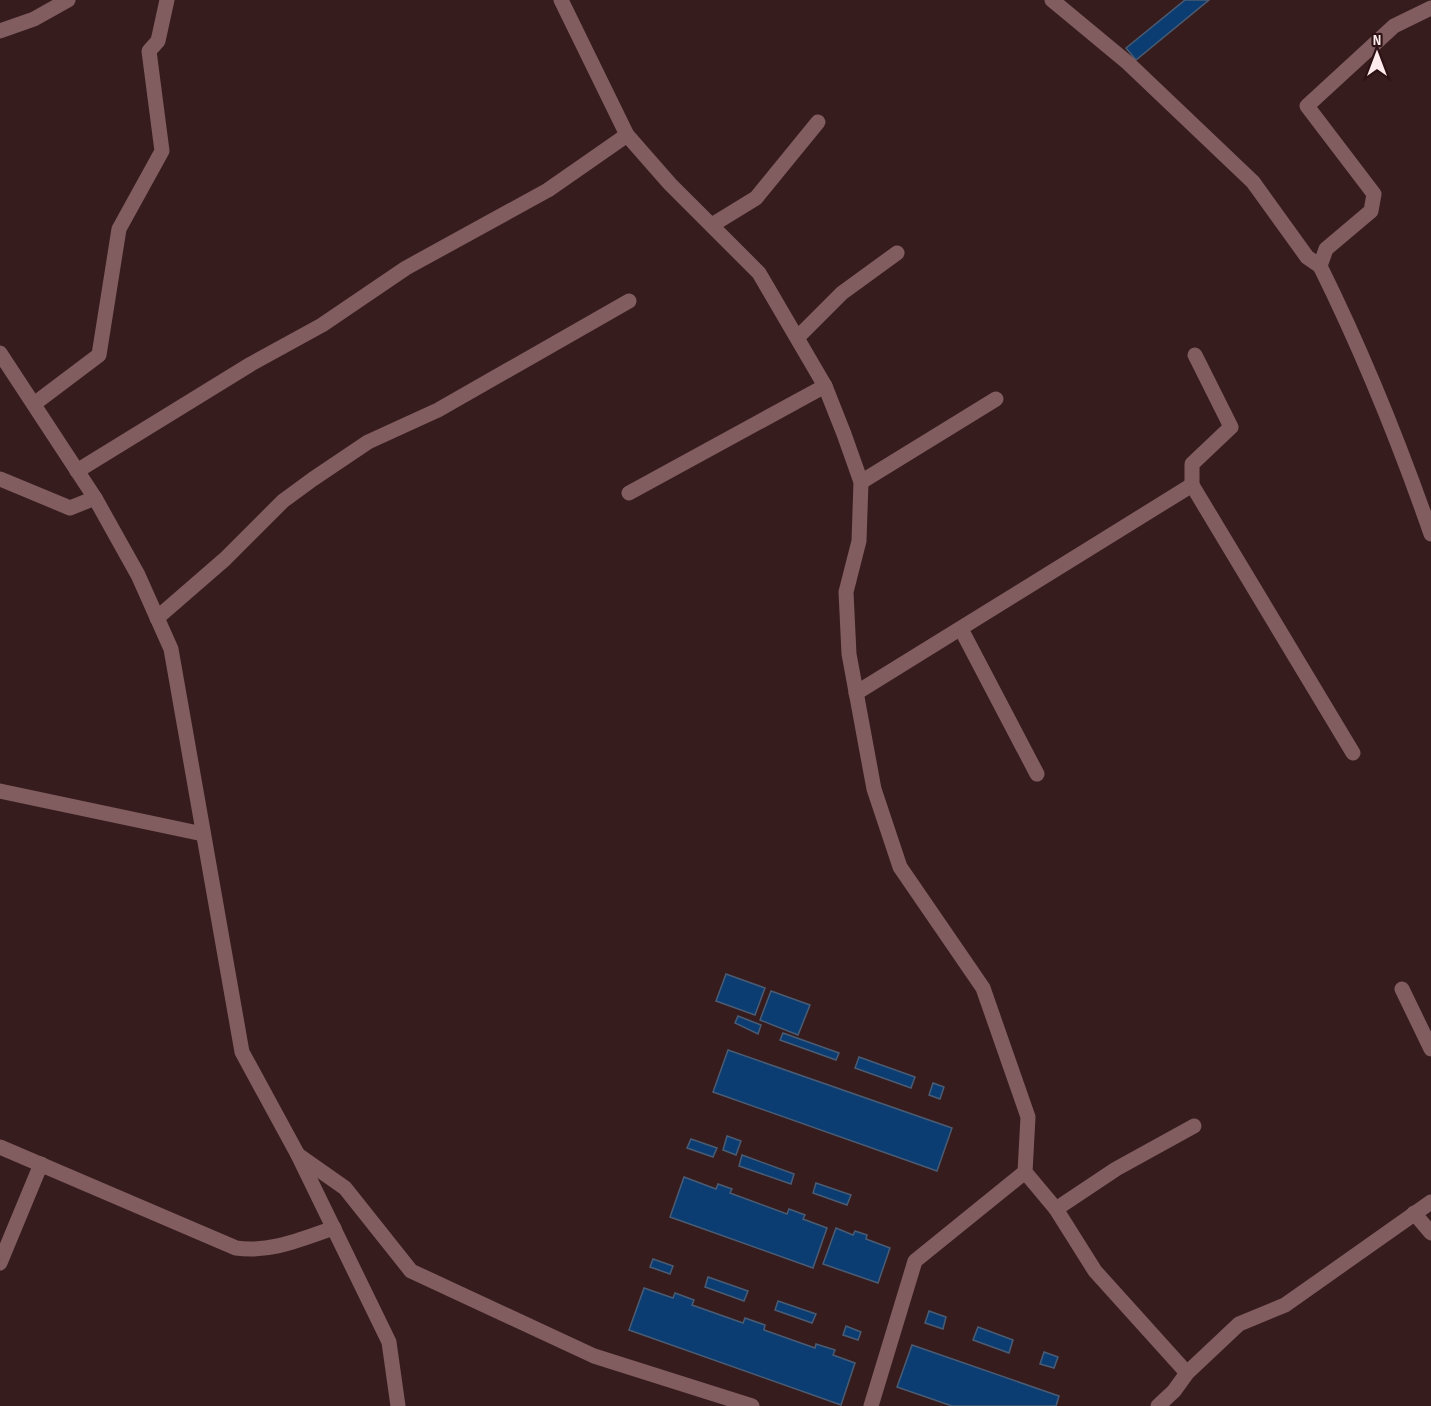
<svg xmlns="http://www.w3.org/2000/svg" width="1431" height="1406" viewBox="0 0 1431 1406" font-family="'Sofia Sans Condensed',sans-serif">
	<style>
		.building { fill: #0c3d72; stroke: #4a5c73; stroke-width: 1.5 }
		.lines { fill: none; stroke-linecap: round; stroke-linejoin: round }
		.minor { stroke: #815d5f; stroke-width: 15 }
		.tertiary { stroke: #815d5f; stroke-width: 15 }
	</style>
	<rect width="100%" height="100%" fill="#371c1e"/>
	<g class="building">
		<polygon points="1185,0 1209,0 1136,60 1126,48"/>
		<polygon points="726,974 765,988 755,1015 716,1001"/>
		<polygon points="771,991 810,1005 798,1035 760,1020"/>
		<polygon points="738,1016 761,1025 758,1034 735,1023"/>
		<polygon points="783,1033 839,1053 836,1060 780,1040"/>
		<polygon points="728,1050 952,1128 937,1171 713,1092"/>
		<polygon points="859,1057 915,1077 911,1088 855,1068"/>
		<polygon points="933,1083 944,1087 940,1099 929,1095"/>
		<polygon points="727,1136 741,1141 736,1155 723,1150"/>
		<polygon points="691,1139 717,1148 713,1157 687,1148"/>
		<polygon points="742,1155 794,1174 791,1184 739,1166"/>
		<polygon points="684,1177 716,1189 718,1184 732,1189 730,1193 787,1214 789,1209 805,1215 803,1219 827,1228 813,1268 670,1217"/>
		<polygon points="816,1183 851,1195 847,1205 813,1193"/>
		<polygon points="836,1228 853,1235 855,1231 867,1235 866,1239 890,1248 878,1283 823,1264"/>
		<polygon points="653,1259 673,1266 670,1274 650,1267"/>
		<polygon points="708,1277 748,1291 744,1301 705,1287"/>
		<polygon points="644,1288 673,1298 675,1293 694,1300 692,1305 743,1323 745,1318 765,1325 764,1330 815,1348 816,1344 835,1350 833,1355 855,1363 841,1405 629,1330"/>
		<polygon points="778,1301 816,1314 812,1323 775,1310"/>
		<polygon points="929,1311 946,1317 943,1329 925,1323"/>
		<polygon points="846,1326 861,1332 858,1340 843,1335"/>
		<polygon points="978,1327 1013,1340 1009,1353 973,1340"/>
		<polygon points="912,1345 1059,1396 1056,1406 952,1406 897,1387"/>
		<polygon points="1044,1352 1058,1357 1054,1368 1040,1364"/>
	</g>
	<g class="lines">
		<g class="minor">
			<polyline points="561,0 627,135 670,184 759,273 825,386 844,434 861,482 859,541 846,592 849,654 874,789 900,867 983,988 1028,1117 1025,1172 1056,1209 1095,1271 1187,1373"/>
			<polyline points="1052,0 1128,63 1253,182 1307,257 1320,266"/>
			<path d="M1431,8L1394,26L1307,106L1374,194L1371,211L1326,249L1320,266C1363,353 1399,442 1431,534"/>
			<polyline points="0,31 34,19 68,0"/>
			<polyline points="712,225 756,198 818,122"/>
			<polyline points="798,337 842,293 897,253"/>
			<polyline points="34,404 99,355 119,229 162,151 149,51 158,41 167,0"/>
			<polyline points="77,471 251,364 322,325 406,268 548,190 627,135"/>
			<polyline points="0,479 70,508 95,498"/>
			<polyline points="861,482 996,399"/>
			<polyline points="1192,485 1192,464 1231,427 1195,355"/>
			<polyline points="629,493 825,386"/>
			<polyline points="157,618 225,559 283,501 313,479 368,442 438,410 629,301"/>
			<polyline points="961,629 1037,774"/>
			<polyline points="856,693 1192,485 1353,753"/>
			<polyline points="0,791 203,834"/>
			<polyline points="1402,989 1431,1049"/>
			<path d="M0,1147L236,1248C271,1253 301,1239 334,1228"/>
			<polyline points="298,1155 345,1188 411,1271 594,1356 752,1406"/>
			<polyline points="1056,1209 1116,1169 1194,1126"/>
			<polyline points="1414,1213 1431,1233"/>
			<polyline points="0,1263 41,1164"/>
			<polyline points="871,1406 915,1261 1025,1172"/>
			<polyline points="1158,1406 1174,1391 1187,1373 1239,1324 1285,1305 1431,1202"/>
		</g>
		<polyline class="tertiary" points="0,353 95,498 138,575 171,649 242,1052 298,1155 389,1342 398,1406"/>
	</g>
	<g transform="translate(1377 54)" stroke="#2d1215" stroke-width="4.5" paint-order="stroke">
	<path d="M0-4.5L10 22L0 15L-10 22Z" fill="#ffebeb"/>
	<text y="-9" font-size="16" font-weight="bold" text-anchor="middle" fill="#ffebeb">N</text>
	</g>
</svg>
